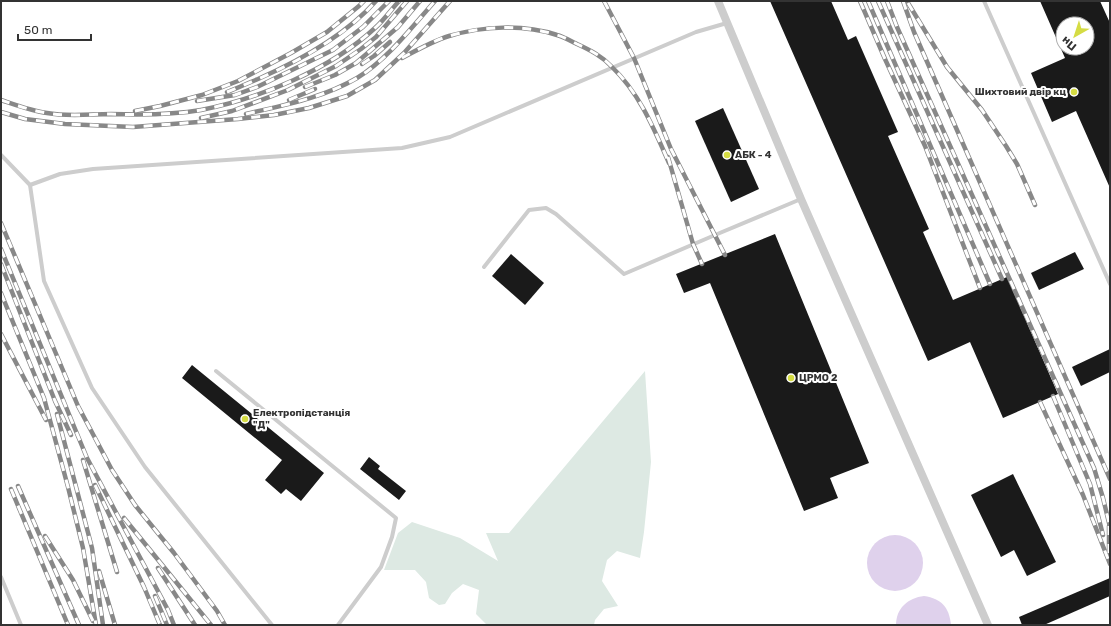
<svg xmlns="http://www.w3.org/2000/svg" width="1111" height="626" viewBox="0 0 1111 626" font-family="Rubik,sans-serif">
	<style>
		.green { fill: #dde9e3 }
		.water { fill: #dfd1ec }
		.building { fill: #1a1a1a; fill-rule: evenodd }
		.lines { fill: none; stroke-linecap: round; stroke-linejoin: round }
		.service { stroke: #cdcdcd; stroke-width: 4 }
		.minor { stroke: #cdcdcd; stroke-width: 8 }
		.rail-casing { stroke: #888; stroke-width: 4.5 }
		.rail { stroke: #fff; stroke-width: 3; stroke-dasharray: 9; stroke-linecap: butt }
		.poi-dot { fill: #d5dc43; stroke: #fff; stroke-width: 1.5 }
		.labels { text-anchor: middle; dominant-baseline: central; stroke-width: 4; stroke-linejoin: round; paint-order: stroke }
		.poi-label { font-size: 10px; font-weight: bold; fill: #333; stroke: #fff; text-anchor: start }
	</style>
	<rect width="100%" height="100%" fill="#fff"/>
	<polygon class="green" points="645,371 651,462 644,532 640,558 617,551 607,560 602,581 618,606 604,609 595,620 594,625 487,625 476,614 479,590 463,584 452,593 445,604 439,605 429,598 426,582 415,570 384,570 398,533 412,522 460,538 498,561 486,533 509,533"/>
	<g class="water">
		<circle cx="895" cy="563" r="28"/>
		<path d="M924,596C942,599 949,607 951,625H896C896,608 908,598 924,596Z"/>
	</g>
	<g class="building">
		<polygon points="770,1 831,1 848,40 856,36 898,132 888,136 929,229 923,232 953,300 1007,277 1058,394 1003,418 970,342 928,361"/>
		<path d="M1040,1H1100L1110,23V188L1076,111L1052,122L1031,73L1065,58ZM1063,24H1087V48H1063Z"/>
		<polygon points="723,108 759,189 731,202 695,121"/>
		<polygon points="775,234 869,463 830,478 838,498 804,511 710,283 684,293 676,274"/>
		<polygon points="1075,252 1084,269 1039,290 1031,273"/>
		<polygon points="511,254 544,283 525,305 492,276"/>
		<polygon points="1110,349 1110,372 1081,386 1072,367"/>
		<polygon points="192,365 324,473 301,501 286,489 281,494 265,480 282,460 182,378"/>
		<polygon points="369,457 380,466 378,469 406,491 399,500 360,469"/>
		<polygon points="1013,474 1056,562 1027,576 1014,550 1001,557 971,495"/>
		<polygon points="1110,578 1110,596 1044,625 1022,625 1019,617"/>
	</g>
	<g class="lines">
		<g class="service">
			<polyline points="984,1 1110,284"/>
			<polyline points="1,155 30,185 60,174 93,169 402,148 450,137 696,32 727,23"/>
			<polyline points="30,185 44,281 92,388 145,467 272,625"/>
			<polyline points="484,267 529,210 546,208 556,214 624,274 715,235 801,199"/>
			<polyline points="216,371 396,518 392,537 381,567 338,625"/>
			<polyline points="1,577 21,625"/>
		</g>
		<polyline class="minor" points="718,1 801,199 988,625"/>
		<defs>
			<g id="rail">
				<polyline points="604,1 634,58 671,149 725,255"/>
				<polyline points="860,1 885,59 925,146 980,288"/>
				<polyline points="868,1 990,284"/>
				<polyline points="878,1 1002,279"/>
				<polyline points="887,1 897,27 1094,468 1103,498 1110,527"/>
				<polyline points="903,1 914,32 1110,479"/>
				<polyline points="908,3 947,67 982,110 1006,146 1017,164 1035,205"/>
				<path d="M402,58C417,50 433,41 449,36C483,26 523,24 557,35C564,37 571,41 577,44C590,50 602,56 612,67C640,94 654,129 669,163"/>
				<polyline points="362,64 374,56 390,42"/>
				<polyline points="305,87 335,75 356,63 398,27 420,1"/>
				<path d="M227,92C238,88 248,83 258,79C301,60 345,36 376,1"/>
				<path d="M1,100C16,105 32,111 47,113C68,117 90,114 111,114C141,115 172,115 201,110C259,99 331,69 375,28C384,20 391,10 399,1"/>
				<polyline points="289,100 315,89"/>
				<polyline points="197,101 235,95 257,87 333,50 363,27 389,1"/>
				<polyline points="135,111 160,106 202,95 238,81 291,53 327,32 359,6 364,1"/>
				<polyline points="1,112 25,119 65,124 133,127 238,119 274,115 309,108 347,96 375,80 404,53 450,1"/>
				<path d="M246,114C284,105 323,98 357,78C387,60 412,27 435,1"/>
				<polyline points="201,118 232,111 288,90 336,66 361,49 376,37 407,1"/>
				<polyline points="668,157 693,244 702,264"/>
				<polyline points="1,223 78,406 112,470 135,505 174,553 217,611 225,625"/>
				<polyline points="1,249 87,458 168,610 174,625"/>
				<polyline points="1,264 55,401 71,435"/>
				<polyline points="1,293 44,398 68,487 83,548 96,625"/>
				<polyline points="1,334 46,420"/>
				<polyline points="1053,396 1090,484 1103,535"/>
				<polyline points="1040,402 1083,495 1110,564"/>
				<polyline points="57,414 92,548 103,625"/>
				<polyline points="83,460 117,572"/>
				<polyline points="95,485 144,587 160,625"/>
				<polyline points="18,486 79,625"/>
				<polyline points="11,489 68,625"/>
				<polyline points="124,518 211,625"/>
				<polyline points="1109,526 1109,556"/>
				<polyline points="45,536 73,580 93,621"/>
				<polyline points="158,568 195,625"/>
				<polyline points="99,571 115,625"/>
				<polyline points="155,596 167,625"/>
			</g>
		</defs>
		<use href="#rail" class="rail-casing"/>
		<use href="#rail" class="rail"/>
	</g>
	<g class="poi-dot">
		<circle cx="1074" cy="92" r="4"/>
		<circle cx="727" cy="155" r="4"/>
		<circle cx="791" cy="378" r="4"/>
		<circle cx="245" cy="419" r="4"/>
	</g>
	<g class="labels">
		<g class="poi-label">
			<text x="1066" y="92" text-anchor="end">Шихтовий двір кц</text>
			<text x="735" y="155">АБК - 4</text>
			<text x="799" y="378">ЦРМО 2</text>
			<text x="253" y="413">Електропідстанція<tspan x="253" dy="12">"Д"</tspan></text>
		</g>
	</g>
	<rect width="1111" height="626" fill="none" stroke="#333333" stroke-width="4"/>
	<g transform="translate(1075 36) rotate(219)"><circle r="19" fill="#ffffff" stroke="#adadad"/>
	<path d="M0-3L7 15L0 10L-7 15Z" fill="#d5dc43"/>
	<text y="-6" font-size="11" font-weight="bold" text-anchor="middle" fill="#333333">Пн</text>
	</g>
	<path d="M18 34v6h73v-6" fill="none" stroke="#333333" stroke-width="2"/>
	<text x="24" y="34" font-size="12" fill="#333333" stroke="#ffffff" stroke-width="3" paint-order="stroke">50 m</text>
</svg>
